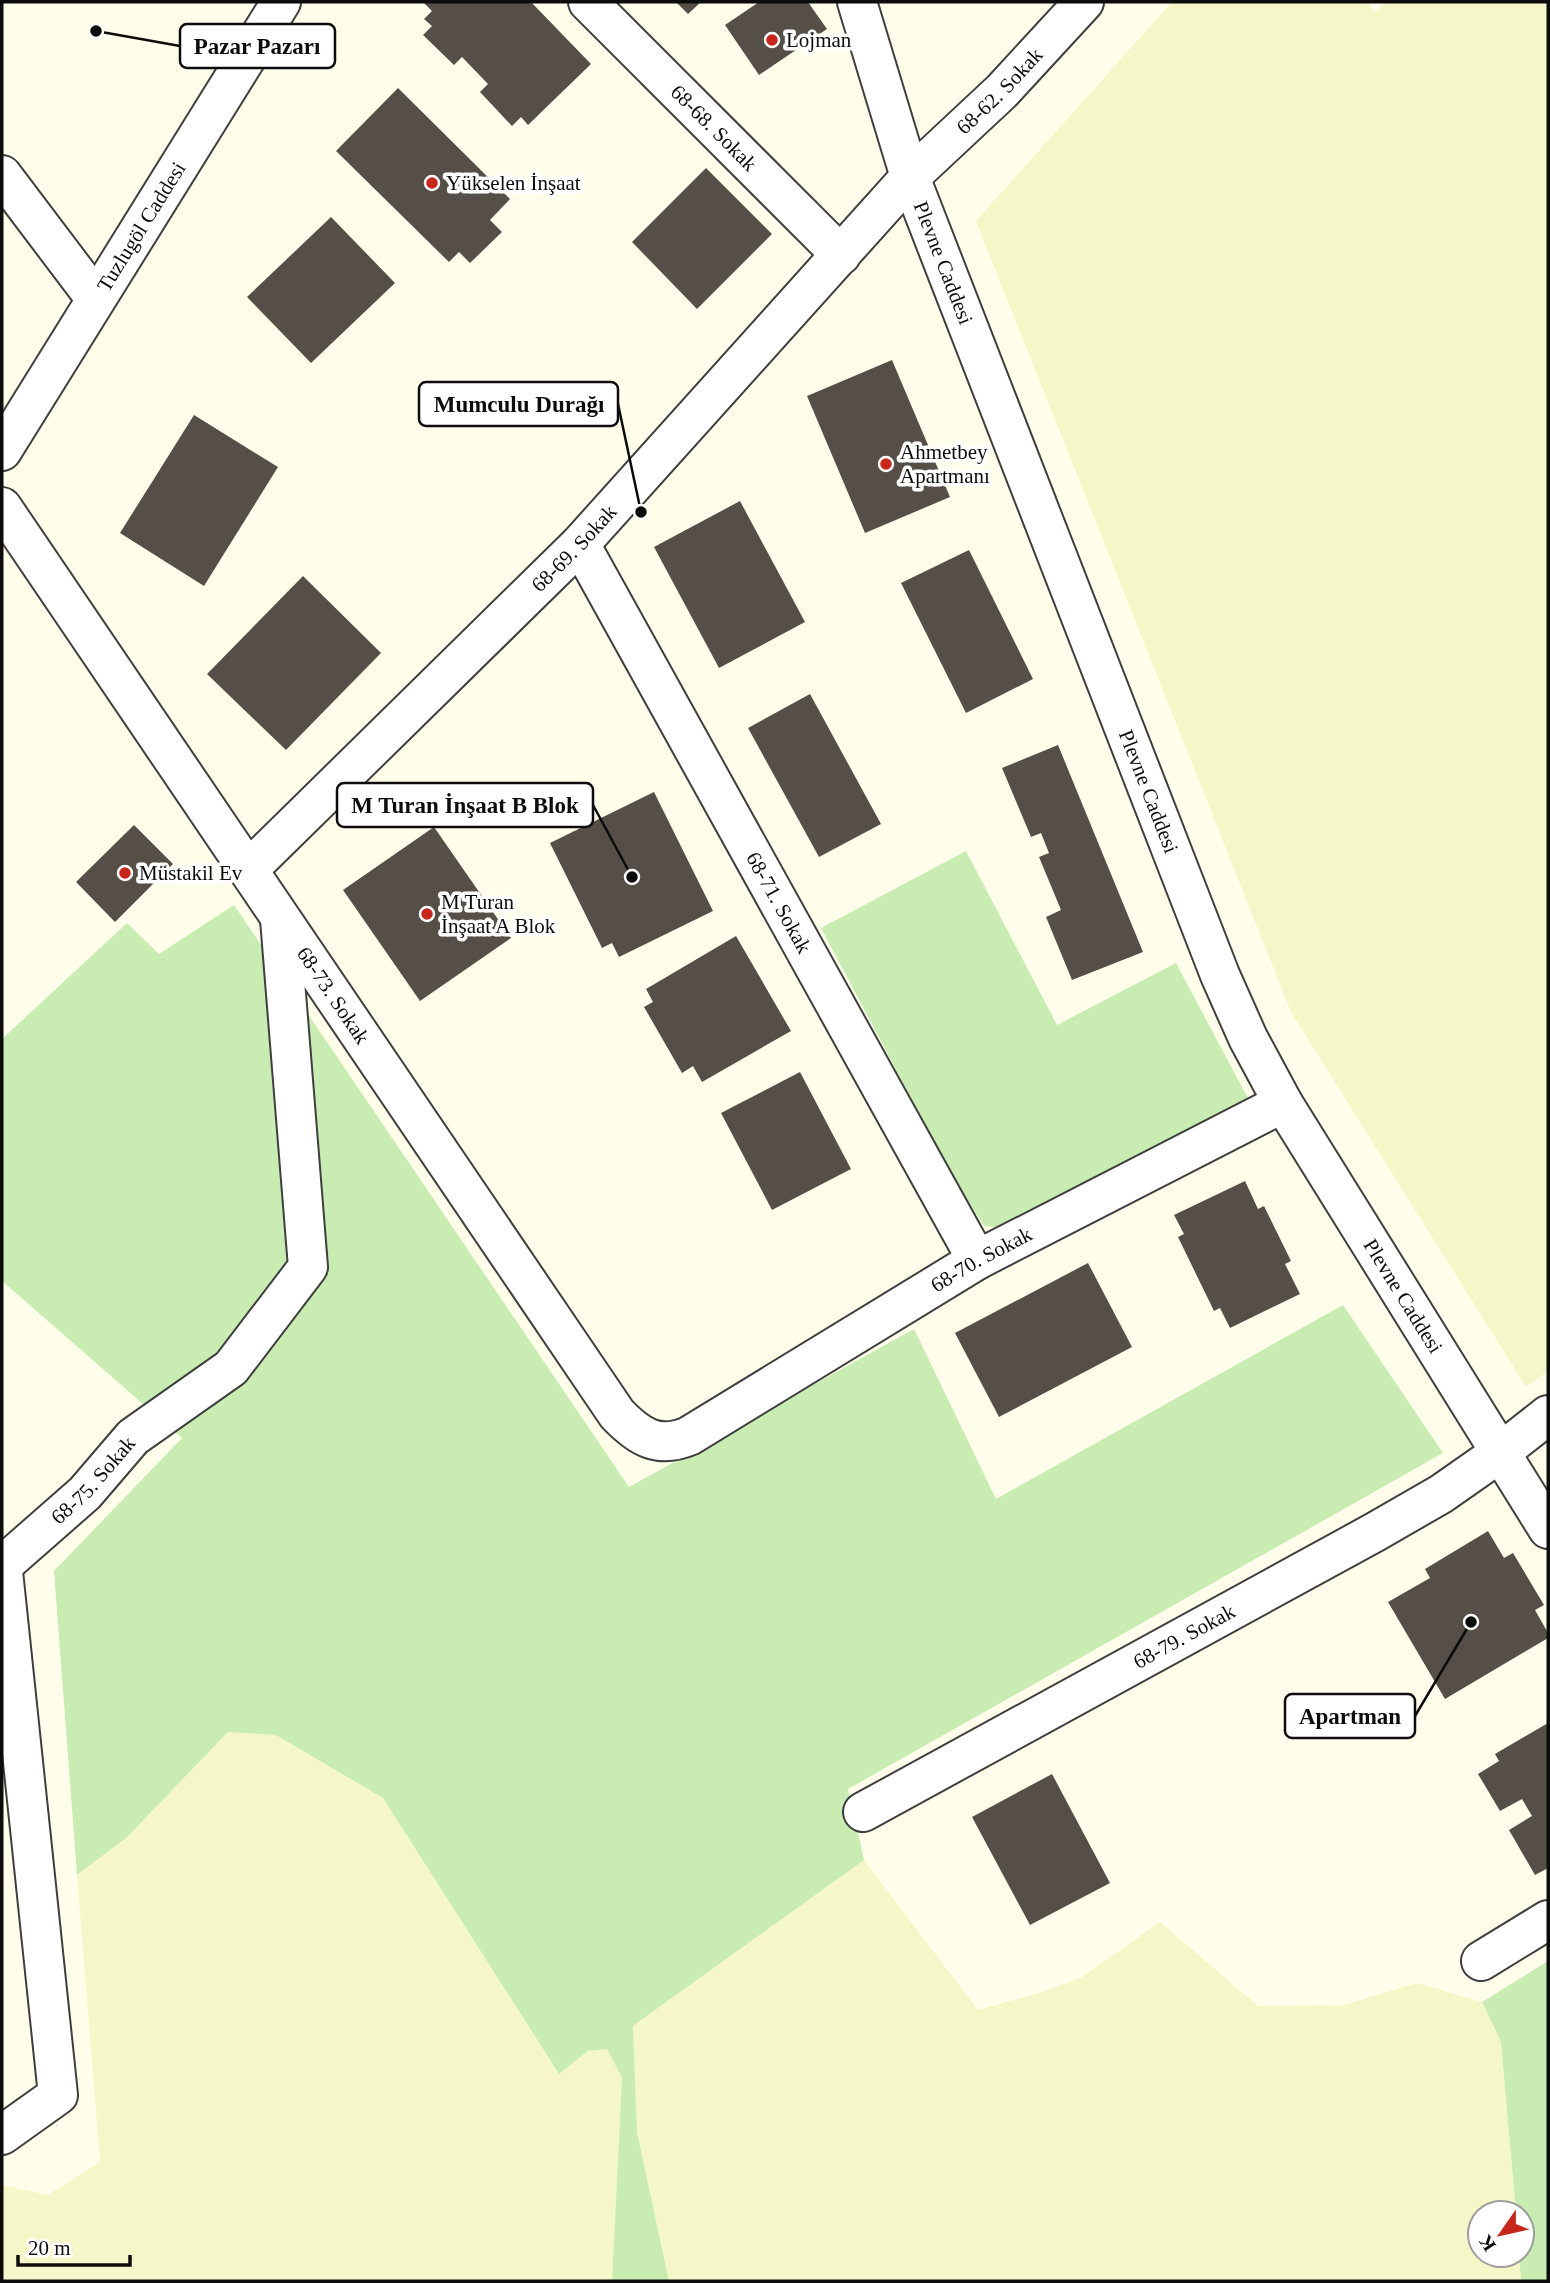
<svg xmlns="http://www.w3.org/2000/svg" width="1550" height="2283" viewBox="0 0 1550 2283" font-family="Georgia,serif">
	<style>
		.farmland { fill: #f5f7c9 }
		.green { fill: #c9ecb2 }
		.building { fill: #564f48 }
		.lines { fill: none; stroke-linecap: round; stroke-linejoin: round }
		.minor-casing { stroke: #3f3f3f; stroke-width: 42 }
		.minor { stroke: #fff; stroke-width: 38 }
		.poi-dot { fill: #c6271a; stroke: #fff; stroke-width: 2.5 }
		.labels { text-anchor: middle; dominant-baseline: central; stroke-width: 7; stroke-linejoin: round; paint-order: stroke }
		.poi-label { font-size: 21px; fill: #0c0c0c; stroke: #fff; text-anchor: start }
		.street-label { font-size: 21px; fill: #0c0c0c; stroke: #fff }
		.leader { fill: none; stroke: #0c0c0c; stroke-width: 2.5 }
		.callout-dot { fill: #0c0c0c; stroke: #fff; stroke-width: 2.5 }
		.callout { fill: #fff; stroke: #0c0c0c; stroke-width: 2.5 }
		.callout-label { font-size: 23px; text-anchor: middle; font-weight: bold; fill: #0c0c0c }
	</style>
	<rect width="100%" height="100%" fill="#fffeeb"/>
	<g class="farmland">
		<polygon points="1172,2 1367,2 1375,12 1386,2 1548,2 1548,1371 1526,1387 1291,1012 976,221"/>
		<polygon points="228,1732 276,1735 383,1798 558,2073 588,2051 607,2049 622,2078 612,2281 2,2281 2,2185 48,2195 100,2162 77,1875 126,1838"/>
		<polygon points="864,1860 978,2010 1046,1991 1082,1977 1160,1922 1258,2006 1344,2005 1417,1983 1482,2002 1501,2042 1516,2213 1480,2213 1480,2255 1519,2255 1521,2281 669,2281 637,2132 633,2026"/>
	</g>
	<g class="green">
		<polygon points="966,851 1057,1025 1176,963 1250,1102 1008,1229 984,1226 954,1179 821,928"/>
		<polygon points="234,905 629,1487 914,1329 996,1499 1343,1305 1443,1453 848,1789 864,1860 633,2026 637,2132 669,2281 612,2281 622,2078 607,2049 588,2051 559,2074 383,1798 276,1735 228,1732 126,1838 77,1875 54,1571 182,1438 2,1281 2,1039 127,923 159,954"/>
		<polygon points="1548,1961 1548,2281 1521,2281 1519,2255 1522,2255 1522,2213 1516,2213 1501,2042 1482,2002"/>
	</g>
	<g class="building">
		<polygon points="423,2 531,2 591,64 528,125 521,117 512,126 480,92 488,84 462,57 454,65 423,35 432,26 424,19 432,11"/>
		<polygon points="676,2 701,2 688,14"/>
		<polygon points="759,2 808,2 827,29 759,75 725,25"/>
		<polygon points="398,88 510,199 490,220 502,232 470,263 459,252 449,262 336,151"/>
		<polygon points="706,168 772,234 697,309 632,242"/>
		<polygon points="331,217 395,283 311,363 247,297"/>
		<polygon points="892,360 950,497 865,533 807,396"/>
		<polygon points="194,415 278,467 204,586 120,533"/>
		<polygon points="740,501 805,622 719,668 654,547"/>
		<polygon points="969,550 1033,679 966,713 901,583"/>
		<polygon points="303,576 381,653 286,750 207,674"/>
		<polygon points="810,694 881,824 819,857 748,728"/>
		<polygon points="1058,745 1143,952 1072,980 1046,917 1061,910 1039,857 1049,853 1041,833 1031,837 1002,768"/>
		<polygon points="654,792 713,911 619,957 612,943 602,948 550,843"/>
		<polygon points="134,825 173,864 115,922 76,882"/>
		<polygon points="434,827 511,938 420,1001 343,890"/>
		<polygon points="736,936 791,1031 702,1082 693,1066 682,1073 644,1007 653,1002 646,989"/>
		<polygon points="800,1072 851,1169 772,1210 721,1113"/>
		<polygon points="1245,1181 1258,1209 1264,1206 1291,1261 1285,1264 1300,1294 1230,1328 1220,1308 1214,1311 1178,1237 1184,1234 1174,1215"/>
		<polygon points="1088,1263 1132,1347 999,1417 955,1333"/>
		<polygon points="1488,1531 1504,1558 1513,1553 1544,1605 1535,1610 1548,1633 1548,1638 1445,1699 1388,1602 1430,1578 1425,1569"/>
		<polygon points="1548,1723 1548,1868 1535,1875 1509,1830 1532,1816 1522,1799 1500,1811 1478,1774 1499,1761 1495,1754"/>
		<polygon points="1052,1774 1110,1883 1030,1925 972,1817"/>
	</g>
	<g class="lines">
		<defs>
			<g id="minor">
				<path id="s1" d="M588,2L841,255"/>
				<path id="s2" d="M857,2L910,177L1220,975L1248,1038L1283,1103L1548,1529"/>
				<polyline points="2,175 95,298"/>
				<path id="s3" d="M2,451L281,2"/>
				<path id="s4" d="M2,507L617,1414C639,1437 658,1449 689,1436L977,1260L1283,1103"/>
				<path id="s5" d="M580,544L977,1260"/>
				<path id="s6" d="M248,870L580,544L910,177L1002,91L1084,2"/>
				<polyline points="2,1562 58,2095 2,2135"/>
				<path id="s7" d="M3,1565L85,1493L133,1437L231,1368L308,1267L280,919"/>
				<path id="s8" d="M863,1812L1375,1532L1441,1494L1501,1452L1548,1415"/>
				<polyline points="1481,1961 1548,1920"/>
			</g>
		</defs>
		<use href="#minor" class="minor-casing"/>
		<use href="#minor" class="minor"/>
	</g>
	<g class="poi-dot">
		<circle cx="772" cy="40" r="7"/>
		<circle cx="432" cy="183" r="7"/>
		<circle cx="886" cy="464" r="7"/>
		<circle cx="125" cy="873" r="7"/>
		<circle cx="427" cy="914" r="7"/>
	</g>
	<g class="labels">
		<g class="poi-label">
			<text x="786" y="40">Lojman</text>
			<text x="446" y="183">Yükselen İnşaat</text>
			<text x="900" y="452">Ahmetbey<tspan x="900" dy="24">Apartmanı</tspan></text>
			<text x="139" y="873">Müstakil Ev</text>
			<text x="441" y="902">M Turan<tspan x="441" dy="24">İnşaat A Blok</tspan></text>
		</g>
		<g class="street-label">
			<text stroke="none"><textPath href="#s6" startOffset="1083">68-62. Sokak</textPath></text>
			<text stroke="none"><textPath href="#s1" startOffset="178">68-68. Sokak</textPath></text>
			<text stroke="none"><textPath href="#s3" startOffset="264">Tuzlugöl Caddesi</textPath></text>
			<text stroke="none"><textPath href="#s2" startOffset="275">Plevne Caddesi</textPath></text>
			<text stroke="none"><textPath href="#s6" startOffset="458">68-69. Sokak</textPath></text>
			<text stroke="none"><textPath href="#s2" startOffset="842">Plevne Caddesi</textPath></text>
			<text stroke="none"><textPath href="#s5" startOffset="410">68-71. Sokak</textPath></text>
			<text stroke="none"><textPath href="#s4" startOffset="590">68-73. Sokak</textPath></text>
			<text stroke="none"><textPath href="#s4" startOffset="1519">68-70. Sokak</textPath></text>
			<text stroke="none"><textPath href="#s2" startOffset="1409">Plevne Caddesi</textPath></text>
			<text stroke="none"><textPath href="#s7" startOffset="124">68-75. Sokak</textPath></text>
			<text stroke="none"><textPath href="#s8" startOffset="366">68-79. Sokak</textPath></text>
		</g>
	</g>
	<path class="leader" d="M96 31L180 46M641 512L618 404M632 877L593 805M1471 1622L1415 1716"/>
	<g class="callout-dot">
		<circle cx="96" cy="31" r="7"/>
		<circle cx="641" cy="512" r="7"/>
		<circle cx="632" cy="877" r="7"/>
		<circle cx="1471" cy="1622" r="7"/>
	</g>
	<g class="callout">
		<rect x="180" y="24" width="155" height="44" rx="7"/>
		<rect x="419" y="382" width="199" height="44" rx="7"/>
		<rect x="337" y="783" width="256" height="44" rx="7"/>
		<rect x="1285" y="1694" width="130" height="44" rx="7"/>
	</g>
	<g class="callout-label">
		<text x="257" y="54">Pazar Pazarı</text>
		<text x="519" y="412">Mumculu Durağı</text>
		<text x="465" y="813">M Turan İnşaat B Blok</text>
		<text x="1350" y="1724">Apartman</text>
	</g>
	<rect width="1550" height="2283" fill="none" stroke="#0c0c0c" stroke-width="7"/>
	<g transform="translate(1501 2234) rotate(236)"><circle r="33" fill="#ffffff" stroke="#9e9e9e" stroke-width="2"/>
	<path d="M0-5L12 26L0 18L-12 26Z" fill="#c6271a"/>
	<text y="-10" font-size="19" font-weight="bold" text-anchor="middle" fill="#0c0c0c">K</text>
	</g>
	<path d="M18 2255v10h112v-10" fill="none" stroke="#0c0c0c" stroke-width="3.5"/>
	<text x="28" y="2255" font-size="21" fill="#0c0c0c" stroke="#ffffff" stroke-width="5" paint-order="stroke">20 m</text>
</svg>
